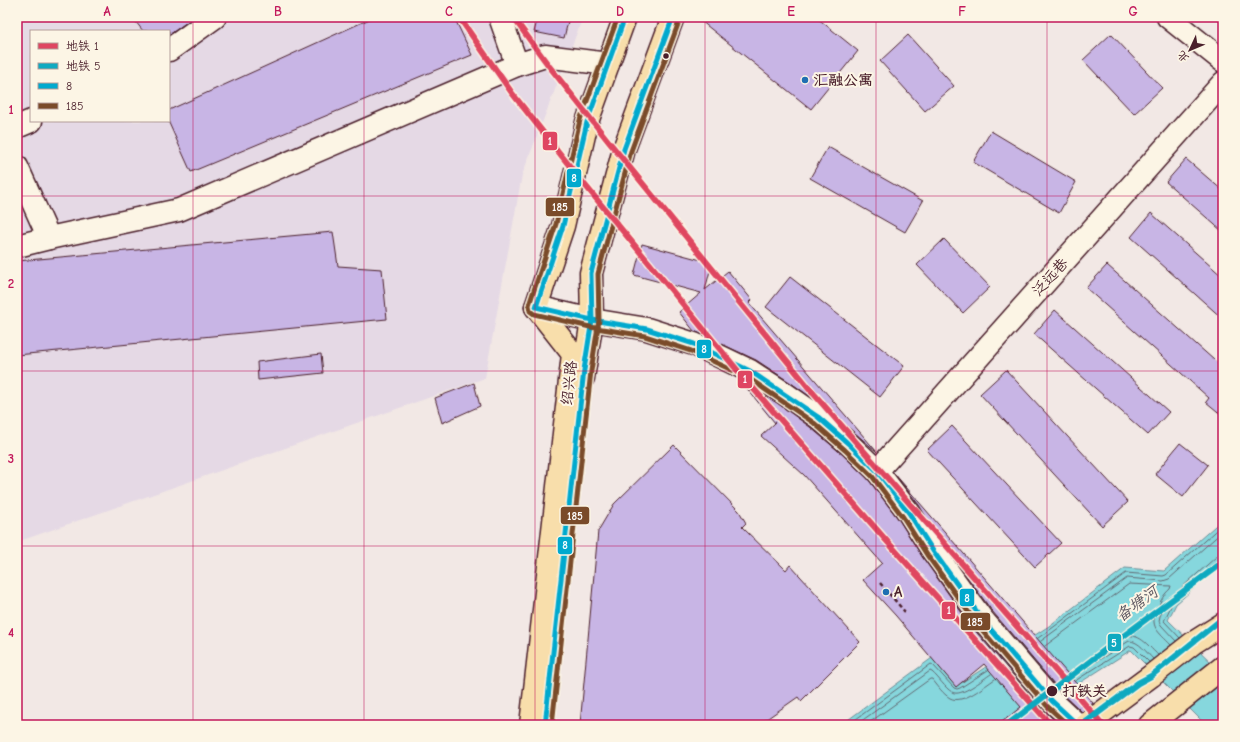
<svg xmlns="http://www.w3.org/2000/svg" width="1240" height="742" viewBox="0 0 1240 742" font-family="'Comic Neue','LXGW WenKai TC',sans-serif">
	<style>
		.built { fill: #e5d9e5; fill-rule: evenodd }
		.water { fill: #86d7dd; stroke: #6e8d96 }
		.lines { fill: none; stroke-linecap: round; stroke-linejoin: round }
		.shore { stroke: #626972; stroke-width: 1 }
		.building { fill: #c8b5e5; stroke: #4a1f2b }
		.minor-casing { stroke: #4a1f2b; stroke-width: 25 }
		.major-casing { stroke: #4a1f2b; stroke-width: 25 }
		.path { stroke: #4a1f2b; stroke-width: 2.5; stroke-dasharray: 4 3; stroke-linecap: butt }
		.minor { stroke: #fcf5e5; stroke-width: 22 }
		.major { stroke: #f8deab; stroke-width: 22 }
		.bus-1-casing { stroke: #fcf5e5; stroke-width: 8 }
		.bus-2-casing { stroke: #fcf5e5; stroke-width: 8 }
		.bus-1 { stroke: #00a9ce; stroke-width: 5 }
		.bus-2 { stroke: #7a4b2a; stroke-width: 5 }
		.metro-1-casing { stroke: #fcf5e5; stroke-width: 9 }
		.metro-2-casing { stroke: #fcf5e5; stroke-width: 9 }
		.metro-1 { stroke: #df4661; stroke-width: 6 }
		.metro-2 { stroke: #10a9c0; stroke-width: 6 }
		.grid { fill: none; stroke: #c2185b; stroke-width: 1; stroke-opacity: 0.55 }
		.bus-dot { fill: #4a1f2b; stroke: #fcf5e5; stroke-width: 1.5 }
		.poi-dot { fill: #1f6fb2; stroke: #fcf5e5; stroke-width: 1.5 }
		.labels { text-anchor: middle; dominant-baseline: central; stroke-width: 4; stroke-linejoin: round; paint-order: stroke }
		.poi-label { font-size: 15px; font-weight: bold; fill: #4a1f2b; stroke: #fcf5e5; text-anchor: start }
		.street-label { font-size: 15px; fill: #4a1f2b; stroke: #fcf5e5 }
		.stop-label { font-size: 15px; font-weight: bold; fill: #4a1f2b; stroke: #fcf5e5; text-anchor: start }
		.water-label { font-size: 16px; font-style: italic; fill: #5c5660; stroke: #fcf5e5 }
		.line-badge { stroke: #fcf5e5; stroke-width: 1.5 }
		.badge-label { font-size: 11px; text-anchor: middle; font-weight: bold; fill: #fff }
		.neatline { fill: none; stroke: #c2185b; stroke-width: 1.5 }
		.grid-label { font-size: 13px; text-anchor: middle; font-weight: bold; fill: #c2185b }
	</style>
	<rect width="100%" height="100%" fill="#f2e8e5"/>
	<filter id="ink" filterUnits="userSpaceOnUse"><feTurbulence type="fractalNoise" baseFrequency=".025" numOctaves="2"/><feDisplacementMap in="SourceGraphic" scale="8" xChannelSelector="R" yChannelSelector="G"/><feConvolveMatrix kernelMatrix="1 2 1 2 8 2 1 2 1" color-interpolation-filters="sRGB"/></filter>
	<g filter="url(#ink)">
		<path class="built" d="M17,17H583L522,175L485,378L17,542ZM31,31H169V121H31Z"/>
		<polygon class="water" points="1223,519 1223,563 1176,604 1168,620 1223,674 1223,725 1206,725 1131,650 1014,725 841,725 932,658 958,685 1049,626 1125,568 1164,571"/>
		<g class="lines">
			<g class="shore">
				<polyline points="1038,638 1051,629 1126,573 1163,576 1166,575 1223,524"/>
				<polyline points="1180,638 1164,621 1173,602 1219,561 1223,560"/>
				<polyline points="1041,641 1127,578 1163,581 1169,579 1223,531"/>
				<polyline points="1176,641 1161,625 1159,621 1160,616 1170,598 1216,557 1223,555"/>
				<path d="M1045,646L1129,584L1171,586L1170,589C1164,594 1161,600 1158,607C1148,627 1158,631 1171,645"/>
				<path d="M1068,673L1127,636C1141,634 1149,647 1158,655"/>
				<path d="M1072,677L1129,641C1139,641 1146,652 1153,659"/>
				<polyline points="1075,681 1130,646 1134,647 1149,662"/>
				<polyline points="848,725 931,664 933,665 954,688 957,689 960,688 988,670"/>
				<path d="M856,725L930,671L932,672C939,678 945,688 952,692C961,698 983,679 991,674"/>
				<path d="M866,725L930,679H932C937,685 943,694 950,698C963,705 984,686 995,679"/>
			</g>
		</g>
		<g class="building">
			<polygon points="132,17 194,17 169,35 169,31 143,31"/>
			<polygon points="374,17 454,17 472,55 191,172 169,123 169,110"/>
			<polygon points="538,17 569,17 564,38 534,32"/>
			<polygon points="696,17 816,17 858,51 811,109"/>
			<polygon points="1111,34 1162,88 1134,114 1083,60"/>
			<polygon points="908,35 954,86 925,111 880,61"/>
			<polygon points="991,131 1076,182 1059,213 973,162"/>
			<polygon points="828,147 923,201 905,232 810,178"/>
			<polygon points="1186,159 1223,191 1223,232 1166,182"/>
			<polygon points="1151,213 1223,277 1223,319 1131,237"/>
			<polygon points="333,232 338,266 382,269 387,319 17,355 17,261"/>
			<polygon points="944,239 990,287 963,313 917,265"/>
			<polygon points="642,244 712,263 705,290 728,271 752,300 749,303 877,452 826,408 791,383 756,360 694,331 679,312 701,293 634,275"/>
			<polygon points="1107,265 1223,368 1223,416 1206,402 1209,398 1086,288"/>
			<polygon points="790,277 904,366 880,397 766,307"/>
			<polygon points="1055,310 1169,412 1148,435 1034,334"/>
			<polygon points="321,354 323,373 258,380 257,362"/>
			<polygon points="1006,370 1128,502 1102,526 980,394"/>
			<polygon points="740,380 777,403 810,427 842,454 868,479 899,520 923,558 972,627 1042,709 1060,725 998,725 1021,707 984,664 956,687 896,616 863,580 882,563 804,475 761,436 775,423"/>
			<polygon points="474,383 480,406 442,423 435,398"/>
			<polygon points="952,426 1061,543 1035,567 927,450"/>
			<polygon points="1180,443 1208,465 1183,497 1155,474"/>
			<polygon points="674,445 739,511 746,523 742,527 786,570 790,565 860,642 801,701 798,697 758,725 580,725 598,531 614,504"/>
			<polygon points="893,472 938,524 1093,703 1082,712 1061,692 992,611 943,544 919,505"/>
		</g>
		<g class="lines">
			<defs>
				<g id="minor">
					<polyline points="500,17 517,65"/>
					<polyline points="1168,17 1223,61"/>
					<polyline points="169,50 215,17"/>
					<polyline points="17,127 31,121"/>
					<polyline points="17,167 49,238 179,210 517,65 545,56 608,64"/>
					<polyline points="17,246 49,238"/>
					<polyline points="536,307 592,320 647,329 694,344 750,371 784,393 818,417 850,445 877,471 909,513 933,551 982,619 1052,701 1078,725"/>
					<polyline points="877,471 1223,83"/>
				</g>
				<g id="major">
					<polyline points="583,378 592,320 591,273 624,149 673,17"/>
					<polyline points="531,725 573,354 536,307 563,226 587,122 625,17"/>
					<polyline points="1085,725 1151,676 1193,643 1223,624"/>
					<polyline points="1150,725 1223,667"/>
				</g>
			</defs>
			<use href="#minor" class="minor-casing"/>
			<use href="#major" class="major-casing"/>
			<polyline class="path" points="880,583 905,612"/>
			<use href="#minor" class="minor"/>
			<use href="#major" class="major"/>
			<defs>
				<g id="bus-1">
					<polyline points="625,17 587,122 563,226 536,307 592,320 647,329 694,344 750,371 818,417 850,445 877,471 909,513 933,551 982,619 1052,701 1078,725"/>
					<polyline points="545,725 584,370 592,320 591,273 624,149 673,17"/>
				</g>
				<g id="bus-2">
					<polyline points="618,17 580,120 556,224 529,305 530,311 534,314 590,327 645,336 691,351 747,377 814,423 845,450 872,476 903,517 927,555 977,624 1047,706 1068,725"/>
					<polyline points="552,725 591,371 599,320 598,274 631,151 680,19"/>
				</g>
			</defs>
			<use href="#bus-1" class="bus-1-casing"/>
			<use href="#bus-2" class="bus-2-casing"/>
			<use href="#bus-1" class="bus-1"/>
			<use href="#bus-2" class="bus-2"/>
			<defs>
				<g id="metro-1">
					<polyline points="459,17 512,93 580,179 738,371 885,539 1051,725"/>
					<polyline points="513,17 549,66 609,142 814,394 1103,725"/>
				</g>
				<g id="metro-2">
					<polyline points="1007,725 1110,646 1223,562"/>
					<polyline points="1082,725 1138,683 1151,676 1223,618"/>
				</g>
			</defs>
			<use href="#metro-1" class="metro-1-casing"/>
			<use href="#metro-2" class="metro-2-casing"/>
			<use href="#metro-1" class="metro-1"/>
			<use href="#metro-2" class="metro-2"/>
		</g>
	</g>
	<path class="grid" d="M193,17V725M364,17V725M535,17V725M705,17V725M876,17V725M1047,17V725M17,196H1223M17,371H1223M17,546H1223"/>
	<g class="bus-dot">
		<circle cx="666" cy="56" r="3.5"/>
		<circle cx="1052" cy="691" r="6"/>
	</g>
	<g class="poi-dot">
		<circle cx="805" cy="80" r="4"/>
		<circle cx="886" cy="592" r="4"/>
	</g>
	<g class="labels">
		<g class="poi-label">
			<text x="813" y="80">汇融公寓</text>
			<text x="894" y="592">A</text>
		</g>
		<g class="street-label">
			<text transform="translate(1050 277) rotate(-48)">泛远巷</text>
			<text transform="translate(569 383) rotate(-84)">绍兴路</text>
		</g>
		<g class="stop-label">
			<text x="1062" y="691">打铁关</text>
		</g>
		<g class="water-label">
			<text transform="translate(1137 604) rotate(-36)">备塘河</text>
		</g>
	</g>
	<g class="line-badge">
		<rect x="542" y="131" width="16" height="20" rx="4" fill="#df4661"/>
		<rect x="566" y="168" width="16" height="20" rx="4" fill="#00a9ce"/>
		<rect x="545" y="197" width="30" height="20" rx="4" fill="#7a4b2a"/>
		<rect x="696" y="339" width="16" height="20" rx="4" fill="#00a9ce"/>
		<rect x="737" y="370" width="16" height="19" rx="4" fill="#df4661"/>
		<rect x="560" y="506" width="30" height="19" rx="4" fill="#7a4b2a"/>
		<rect x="557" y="536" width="16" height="19" rx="4" fill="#00a9ce"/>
		<rect x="959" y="588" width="16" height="19" rx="4" fill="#00a9ce"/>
		<rect x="941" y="601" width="15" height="19" rx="4" fill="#df4661"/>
		<rect x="960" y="612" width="31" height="19" rx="4" fill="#7a4b2a"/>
		<rect x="1107" y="633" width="15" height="19" rx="4" fill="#10a9c0"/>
	</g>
	<g class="badge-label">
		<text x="550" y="145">1</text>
		<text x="574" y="182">8</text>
		<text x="560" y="211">185</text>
		<text x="704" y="353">8</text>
		<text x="745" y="383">1</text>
		<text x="575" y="520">185</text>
		<text x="565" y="549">8</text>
		<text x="967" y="602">8</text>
		<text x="949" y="614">1</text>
		<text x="975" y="626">185</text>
		<text x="1114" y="647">5</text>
	</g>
	<rect width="1240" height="742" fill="none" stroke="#fcf5e5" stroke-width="44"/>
	<rect x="30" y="30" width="140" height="92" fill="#fcf5e5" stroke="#b59f9b"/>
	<rect x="38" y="43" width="20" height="6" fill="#df4661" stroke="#b59f9b"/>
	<text x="66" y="50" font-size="12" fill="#4a1f2b">地铁 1</text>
	<rect x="38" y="63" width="20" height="6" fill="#10a9c0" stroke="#b59f9b"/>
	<text x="66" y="70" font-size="12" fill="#4a1f2b">地铁 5</text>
	<rect x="38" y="83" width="20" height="6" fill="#00a9ce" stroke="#b59f9b"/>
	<text x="66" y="90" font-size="12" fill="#4a1f2b">8</text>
	<rect x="38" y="103" width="20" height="6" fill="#7a4b2a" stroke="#b59f9b"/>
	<text x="66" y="110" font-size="12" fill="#4a1f2b">185</text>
	<g transform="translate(1190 50) rotate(226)" stroke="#fcf5e5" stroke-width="3" paint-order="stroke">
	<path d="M0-3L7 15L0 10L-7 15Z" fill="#4a1f2b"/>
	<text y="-6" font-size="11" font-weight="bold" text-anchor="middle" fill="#4a1f2b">北</text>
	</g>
	<rect x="22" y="22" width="1196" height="698" class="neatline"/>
	<g class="grid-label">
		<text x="107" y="16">A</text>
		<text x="278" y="16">B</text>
		<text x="449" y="16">C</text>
		<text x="620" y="16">D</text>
		<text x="791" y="16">E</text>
		<text x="962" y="16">F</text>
		<text x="1133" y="16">G</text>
		<text x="11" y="114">1</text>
		<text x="11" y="288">2</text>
		<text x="11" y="463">3</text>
		<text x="11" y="637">4</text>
	</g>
</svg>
